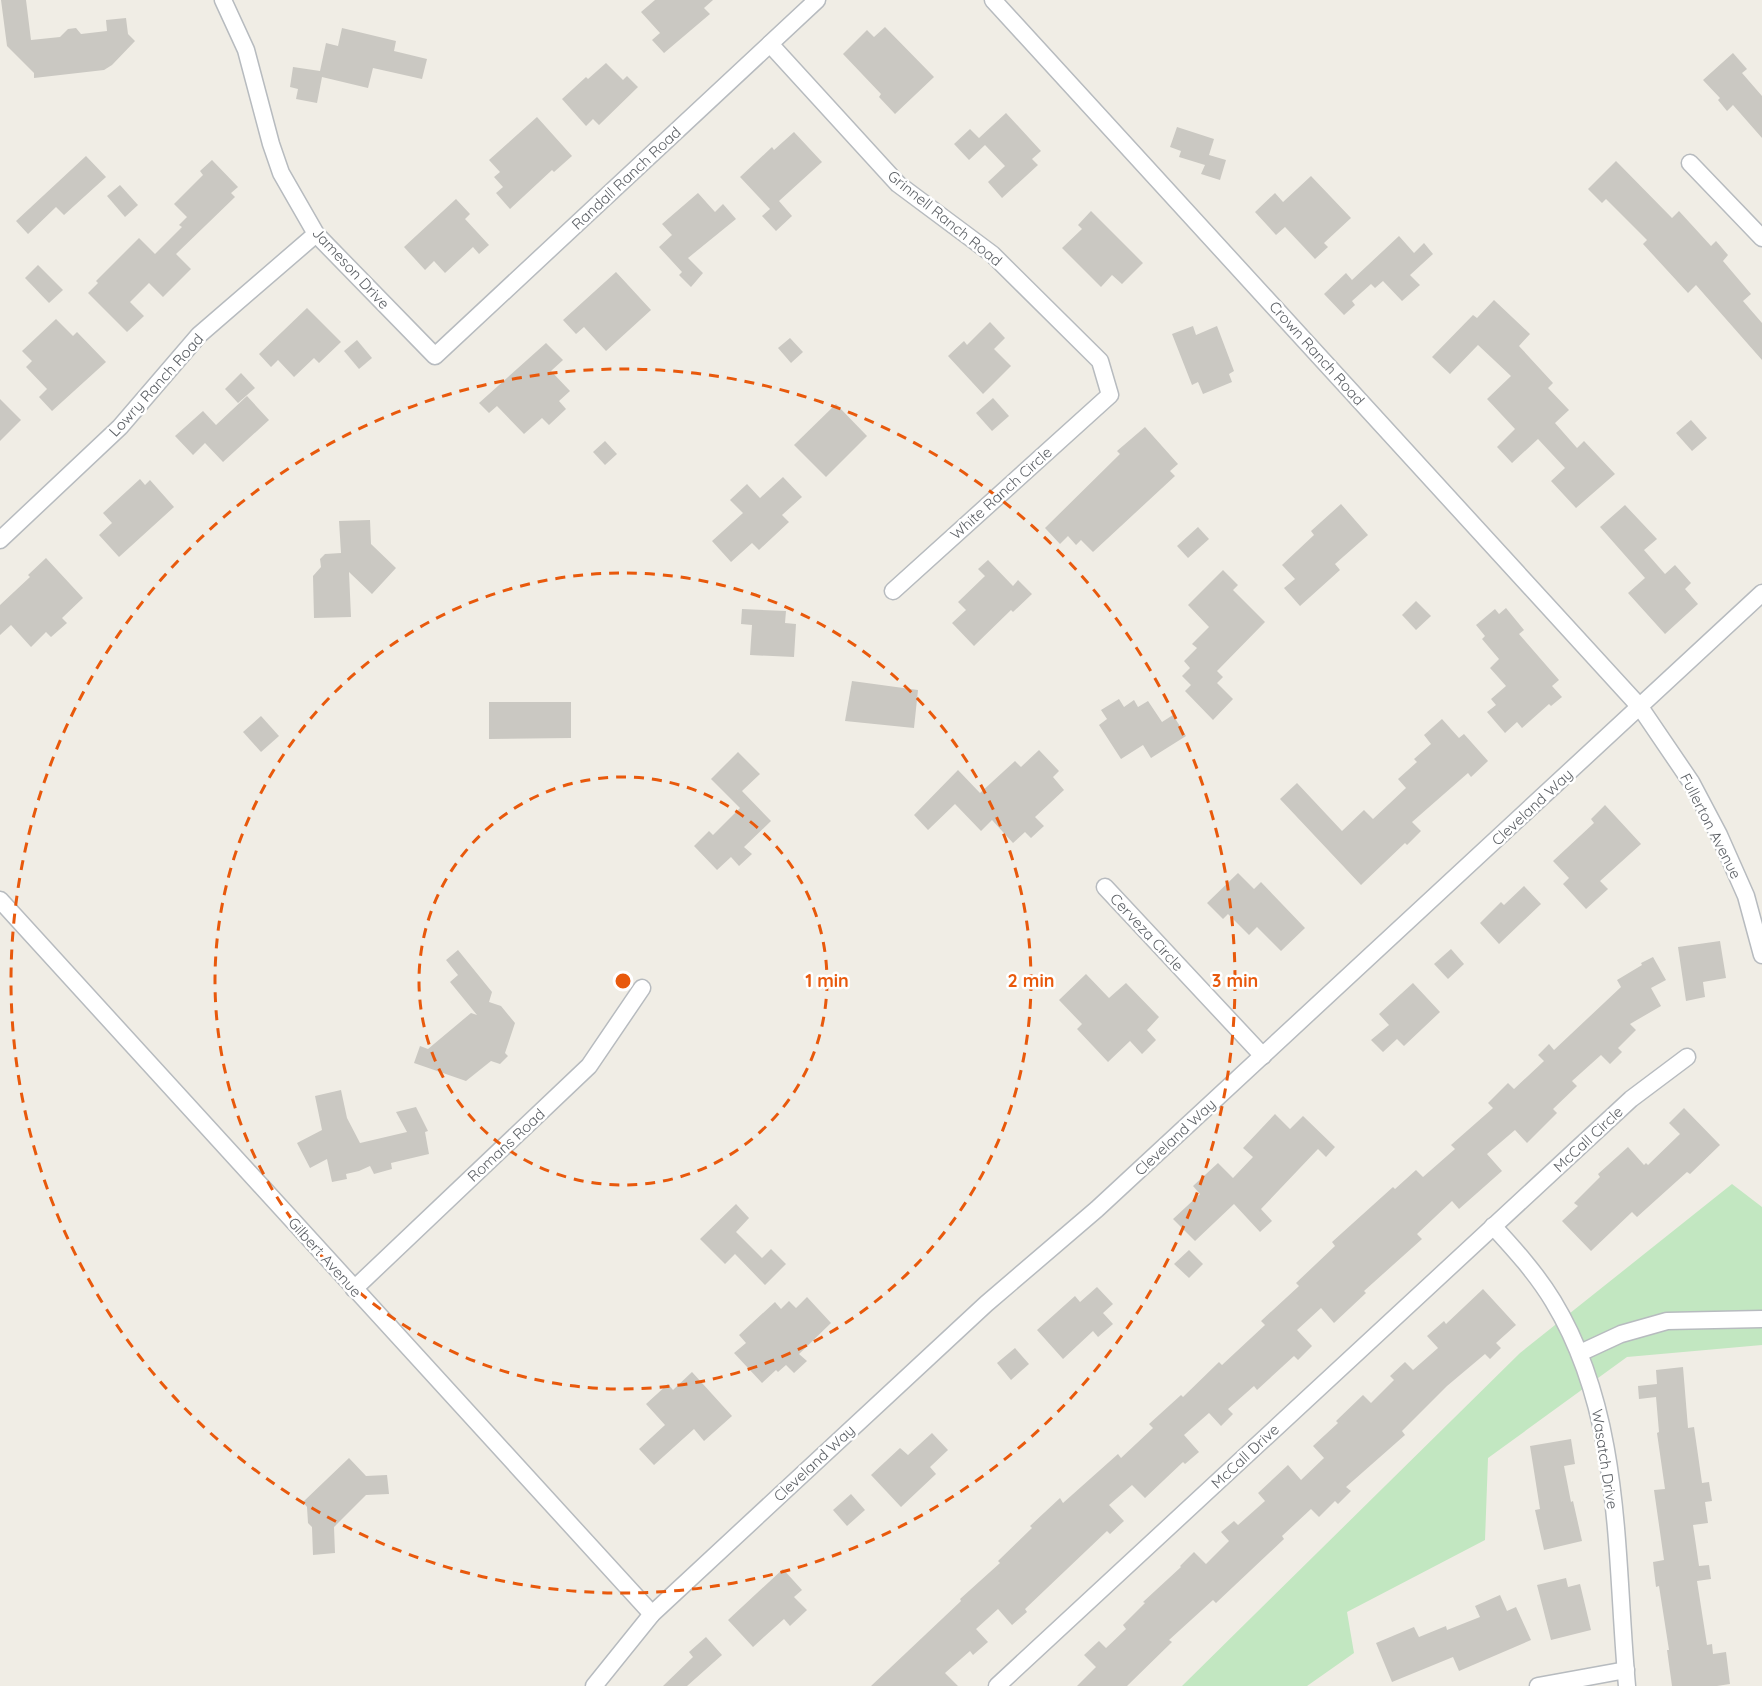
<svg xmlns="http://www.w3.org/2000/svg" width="1762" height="1686" viewBox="0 0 1762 1686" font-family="Quicksand,sans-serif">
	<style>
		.green { fill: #c2e7c1 }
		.building { fill: #cac8c2 }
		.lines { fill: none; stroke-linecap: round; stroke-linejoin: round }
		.minor-casing { stroke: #b7bbbf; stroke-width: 19 }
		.minor { stroke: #fff; stroke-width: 16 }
		.ring { fill: none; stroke: #e8590c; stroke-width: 3; stroke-dasharray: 10 8 }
		.labels { text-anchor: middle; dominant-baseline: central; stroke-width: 5; stroke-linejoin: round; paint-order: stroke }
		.street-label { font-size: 15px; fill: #5d6166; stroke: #fff }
		.centre { fill: #e8590c; stroke: #fff; stroke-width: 3 }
		.ring-label { font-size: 18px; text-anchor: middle; font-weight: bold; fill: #e8590c; stroke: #fff; stroke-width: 5; stroke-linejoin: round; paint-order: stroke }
	</style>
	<rect width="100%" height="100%" fill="#f0ede5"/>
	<polygon class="green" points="1732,1184 1762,1207 1762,1345 1627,1357 1488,1458 1485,1540 1347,1612 1354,1653 1307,1686 1182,1686 1520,1353"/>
	<g class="building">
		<polygon points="1,0 26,0 31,40 60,37 68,29 76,28 81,34 107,31 106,20 126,18 128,34 135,41 112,65 104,70 34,78 34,73 7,46"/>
		<polygon points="655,0 713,0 704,8 710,14 664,53 652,40 660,33 641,12"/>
		<polygon points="885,27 934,77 895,114 879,97 881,94 843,54 867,30 874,37"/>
		<polygon points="342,28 396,41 394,51 427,59 422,79 373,68 368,88 322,77 317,103 296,99 298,89 290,87 293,67 320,71 326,43 338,46"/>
		<polygon points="1733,53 1747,69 1742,73 1762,96 1762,138 1733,105 1727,111 1718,100 1720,98 1703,80"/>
		<polygon points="606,63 623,80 627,76 638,87 599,125 593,119 586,126 562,99 586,77 588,79"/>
		<polygon points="1006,113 1041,151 1032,159 1038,165 1002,198 988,182 1005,166 985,145 969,160 954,144 970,129 979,138"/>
		<polygon points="537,117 572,156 554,172 552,170 510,209 496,193 503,187 494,177 500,172 489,160"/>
		<polygon points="1177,127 1214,139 1209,155 1226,160 1220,180 1201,174 1205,165 1179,157 1181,151 1170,147"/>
		<polygon points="794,132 822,162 779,201 792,216 776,231 762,216 770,209 740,177 772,147 774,150"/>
		<polygon points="86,156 106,177 64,215 56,207 28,234 16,221"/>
		<polygon points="212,160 238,187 231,193 235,197 176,254 191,269 163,297 149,283 130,302 144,316 127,332 88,293 98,283 96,281 139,238 155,254 182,227 179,225 187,217 174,204 203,175 200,171"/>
		<polygon points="1616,161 1672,218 1679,211 1711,246 1716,241 1728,255 1723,261 1751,294 1743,301 1762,323 1762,360 1696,285 1688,293 1643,244 1647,240 1606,199 1602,203 1588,189"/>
		<polygon points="1311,176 1351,218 1324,243 1328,247 1315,259 1285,227 1276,235 1255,212 1275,193 1283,202"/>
		<polygon points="120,185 138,205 125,217 107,196"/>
		<polygon points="698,193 715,212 723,204 736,219 688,258 703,273 691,287 679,275 682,272 659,247 672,235 662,224"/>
		<polygon points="456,199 470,214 465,219 489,245 479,254 473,247 445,273 434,261 425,270 404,247"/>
		<polygon points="1091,211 1143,263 1122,284 1112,275 1101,287 1062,248 1082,229 1078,225"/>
		<polygon points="1399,236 1414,253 1424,243 1433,254 1410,275 1420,285 1402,301 1383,281 1375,288 1371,284 1352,301 1355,305 1344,315 1324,294 1346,273 1352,280"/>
		<polygon points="38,265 63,290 49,303 25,278"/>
		<polygon points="616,272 651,310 606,351 584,327 576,334 563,320"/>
		<polygon points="1494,300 1530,334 1519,346 1553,383 1548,388 1569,410 1555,423 1577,448 1584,441 1615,474 1576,508 1551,481 1565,468 1538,439 1512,463 1497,447 1515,429 1487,399 1511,376 1478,345 1450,374 1432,357 1473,315 1477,318"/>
		<polygon points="307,308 341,342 319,363 314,358 294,377 278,360 271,367 259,354"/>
		<polygon points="56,319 73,336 77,332 106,362 52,411 39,397 47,389 26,367 32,361 22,351"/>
		<polygon points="990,322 1005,338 994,349 1011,366 983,394 948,356 964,341 967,345"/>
		<polygon points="1193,326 1196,335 1217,326 1234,371 1229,374 1232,382 1203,394 1198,382 1192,385 1172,334"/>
		<polygon points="790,338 803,352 791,363 778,348"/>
		<polygon points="357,340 372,358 359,369 344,351"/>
		<polygon points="546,343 563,360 551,371 570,391 559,401 566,409 549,425 542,418 524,434 497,406 489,413 479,403"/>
		<polygon points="241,373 255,388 238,403 225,389"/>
		<polygon points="247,396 269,420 223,462 205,443 193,455 175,436 203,411 216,425"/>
		<polygon points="993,398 1009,416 992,431 976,413"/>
		<polygon points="0,399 21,420 0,441"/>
		<polygon points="836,404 867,436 826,477 794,445"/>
		<polygon points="1691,420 1707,438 1692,451 1676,433"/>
		<polygon points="1145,427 1178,464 1170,471 1175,476 1093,552 1081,540 1076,545 1068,536 1060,544 1045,528 1120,454 1117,451"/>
		<polygon points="605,441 617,454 605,465 593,452"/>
		<polygon points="783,477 802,497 782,515 789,522 759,550 752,543 731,562 712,541 743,513 730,500 747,484 760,498"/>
		<polygon points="140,479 145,485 150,480 174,507 119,557 99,535 112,523 103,513"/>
		<polygon points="1341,504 1368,535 1335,564 1340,570 1300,606 1284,588 1295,579 1282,565 1314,535 1311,531"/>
		<polygon points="1625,505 1657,539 1644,550 1665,574 1675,565 1691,583 1685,589 1698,604 1665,634 1628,593 1645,578 1600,527"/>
		<polygon points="370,520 371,544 396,568 372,594 349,572 351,617 314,618 313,576 321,567 320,559 325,554 341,553 339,521"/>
		<polygon points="1198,527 1209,539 1188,558 1177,546"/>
		<polygon points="46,558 83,598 62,618 67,623 51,637 46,632 31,647 11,625 0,635 0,605 30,577 28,575"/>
		<polygon points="988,560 1013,586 1018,580 1032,594 1013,612 1011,610 974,646 952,623 966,610 958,602 985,576 978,569"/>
		<polygon points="1223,570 1238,585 1233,590 1265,622 1217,671 1223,677 1217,683 1233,699 1213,720 1185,691 1191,685 1182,676 1190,668 1184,661 1197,648 1192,644 1209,627 1188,605"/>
		<polygon points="1416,601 1431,616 1416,630 1402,615"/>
		<polygon points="1506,608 1524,630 1519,634 1559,680 1552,686 1562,697 1551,706 1549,704 1522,728 1517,722 1505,733 1487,712 1496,705 1491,699 1506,686 1490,668 1499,659 1482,639 1485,636 1476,625 1495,609 1499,614"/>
		<polygon points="742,609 786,611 785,623 796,624 794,657 750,655 752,625 741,624"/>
		<polygon points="852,681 918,690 914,728 845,721"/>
		<polygon points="1119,699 1124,707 1134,700 1138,707 1148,701 1162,722 1173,715 1186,736 1151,758 1143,745 1121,759 1099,725 1107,719 1101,710"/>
		<polygon points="489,702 571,702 571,738 489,739"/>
		<polygon points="261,716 279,736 261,752 243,732"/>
		<polygon points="1442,719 1459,738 1464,734 1488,761 1471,777 1468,773 1412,822 1421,831 1407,845 1405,843 1361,885 1280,799 1297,783 1342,831 1364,810 1373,819 1406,788 1398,779 1417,762 1414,759 1431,744 1424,735"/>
		<polygon points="1039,750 1059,771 1053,777 1064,790 1035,817 1044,826 1031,838 1025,832 1013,843 992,820 981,831 955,804 928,830 914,815 958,770 980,793 1015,761 1021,767"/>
		<polygon points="738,752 760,774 742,791 771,821 744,847 752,854 739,866 731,857 717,870 694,846 709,831 713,835 740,808 711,779"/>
		<polygon points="1605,805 1641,844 1600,881 1608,889 1586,909 1563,884 1569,878 1553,861 1594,823 1591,819"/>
		<polygon points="1238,873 1254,889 1261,882 1305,928 1281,951 1257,927 1249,935 1228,914 1223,919 1207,903"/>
		<polygon points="1524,886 1541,904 1499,944 1480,923 1501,902 1504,905"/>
		<polygon points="1720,941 1726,978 1703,982 1705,997 1686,1001 1678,947"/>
		<polygon points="1451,949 1464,964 1448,979 1434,964"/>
		<polygon points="458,950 492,992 489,1002 501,1006 515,1023 505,1053 508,1056 500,1064 491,1061 466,1081 414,1063 420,1046 428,1049 471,1013 477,1015 450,982 458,975 446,960"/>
		<polygon points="1653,957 1666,980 1651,988 1661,1006 1630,1024 1636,1030 1618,1048 1622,1052 1610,1064 1601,1055 1572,1081 1577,1086 1553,1109 1557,1113 1527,1143 1515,1130 1487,1154 1502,1171 1459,1209 1452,1201 1417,1234 1422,1239 1364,1291 1366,1293 1334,1323 1321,1308 1297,1330 1312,1346 1298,1360 1294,1356 1257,1390 1254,1386 1228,1409 1233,1414 1221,1426 1209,1413 1184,1435 1199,1452 1185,1464 1183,1462 1145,1498 1132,1485 1109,1505 1124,1521 1110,1534 1107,1531 1025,1609 1027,1612 1012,1625 998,1609 976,1629 988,1642 973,1655 970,1651 945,1673 958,1686 871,1686 961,1601 960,1599 1000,1563 998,1561 1032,1528 1030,1526 1060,1498 1063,1503 1118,1454 1121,1458 1153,1428 1149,1424 1181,1395 1183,1397 1219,1362 1222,1365 1265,1325 1261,1321 1299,1286 1296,1283 1335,1246 1332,1242 1393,1187 1395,1189 1416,1170 1423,1177 1455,1149 1451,1145 1493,1108 1488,1103 1508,1083 1514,1089 1544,1061 1538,1055 1549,1044 1554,1050 1621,987 1617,980 1642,965 1641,963"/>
		<polygon points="1086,974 1109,998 1126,983 1159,1017 1147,1030 1156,1040 1142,1054 1130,1041 1108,1062 1077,1029 1082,1024 1059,1000"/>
		<polygon points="1413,983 1440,1012 1404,1046 1397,1039 1383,1052 1371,1040 1389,1025 1379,1014"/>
		<polygon points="341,1090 347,1118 360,1143 407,1132 396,1112 416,1107 428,1131 425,1132 429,1154 391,1163 392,1169 374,1174 370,1166 359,1171 346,1174 347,1179 332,1182 327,1159 310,1168 297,1143 322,1130 315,1096"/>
		<polygon points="1684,1108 1720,1145 1690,1174 1687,1172 1637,1217 1632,1212 1591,1251 1562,1221 1578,1206 1574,1203 1600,1177 1598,1174 1628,1147 1644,1165 1646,1163 1648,1165 1680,1134 1669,1123"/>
		<polygon points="1275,1114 1290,1129 1303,1116 1335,1147 1326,1157 1318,1149 1261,1209 1272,1221 1260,1232 1234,1204 1195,1241 1173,1219 1200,1194 1193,1186 1218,1163 1233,1178 1253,1157 1243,1148"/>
		<polygon points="736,1204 749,1218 736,1232 762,1258 771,1249 786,1264 765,1285 735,1254 725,1264 700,1239"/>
		<polygon points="1189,1250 1203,1264 1189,1278 1174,1264"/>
		<polygon points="1097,1287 1113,1304 1103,1313 1113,1324 1098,1337 1093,1331 1063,1359 1037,1330 1075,1296 1080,1302"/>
		<polygon points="1483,1289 1516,1325 1496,1343 1501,1348 1490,1359 1485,1354 1447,1386 1402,1431 1405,1435 1346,1487 1351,1491 1338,1504 1335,1501 1319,1517 1311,1509 1282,1536 1284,1539 1216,1603 1213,1600 1169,1640 1172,1642 1127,1686 1077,1686 1096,1667 1084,1655 1099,1641 1106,1648 1126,1629 1123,1625 1145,1603 1143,1602 1181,1567 1180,1566 1194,1552 1206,1564 1229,1541 1221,1532 1234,1521 1238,1525 1265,1501 1258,1493 1288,1465 1301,1480 1324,1458 1313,1446 1338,1423 1336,1421 1363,1395 1371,1403 1394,1380 1390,1376 1405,1362 1413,1370 1438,1348 1427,1336 1444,1321 1446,1324"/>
		<polygon points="807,1297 831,1323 799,1354 807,1361 794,1373 786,1365 778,1372 776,1370 762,1383 734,1353 746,1343 739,1335 775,1302 781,1309 789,1301 796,1308"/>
		<polygon points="1015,1348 1029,1364 1011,1380 997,1363"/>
		<polygon points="1683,1367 1688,1428 1694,1427 1702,1483 1709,1482 1712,1501 1705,1502 1708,1523 1693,1525 1699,1566 1709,1565 1711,1579 1697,1581 1707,1645 1712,1644 1713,1654 1726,1652 1730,1684 1717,1686 1672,1686 1667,1650 1669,1650 1659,1586 1656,1587 1653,1562 1664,1560 1654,1490 1665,1489 1657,1433 1659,1432 1656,1397 1639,1399 1638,1386 1657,1384 1656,1370"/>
		<polygon points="692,1372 732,1416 704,1441 694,1429 654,1465 639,1449 665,1425 646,1404 668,1384 673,1390"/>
		<polygon points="932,1433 948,1450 930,1467 936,1474 901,1507 871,1475 900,1448 908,1455"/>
		<polygon points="1571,1439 1575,1464 1564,1466 1571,1502 1573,1501 1582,1541 1544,1550 1535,1510 1540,1509 1530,1446"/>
		<polygon points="349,1458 366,1476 387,1475 389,1494 366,1495 334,1527 335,1553 313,1555 312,1527 308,1523 307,1507 303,1502"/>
		<polygon points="851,1494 865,1510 847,1526 833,1510"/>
		<polygon points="783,1569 802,1590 794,1597 807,1610 790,1626 784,1619 753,1647 728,1620"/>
		<polygon points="1566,1578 1568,1587 1580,1584 1591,1630 1551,1640 1537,1585"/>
		<polygon points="1500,1595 1507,1611 1516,1607 1531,1640 1459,1671 1453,1657 1392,1682 1376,1643 1414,1627 1419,1637 1446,1626 1447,1630 1480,1617 1475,1606"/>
		<polygon points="706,1637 722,1655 687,1686 663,1686 693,1657 689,1652"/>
	</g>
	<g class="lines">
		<defs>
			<g id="minor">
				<polyline points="223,0 246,50 271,144 281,173 316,234 435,356 817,0"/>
				<polyline points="993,0 1640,707 1691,782 1719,835 1746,896 1762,955"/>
				<polyline points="770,44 898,184 992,254 1100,361 1110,395 893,591"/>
				<polyline points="1690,163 1762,238"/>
				<polyline points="0,540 120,427 199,335 316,234"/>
				<polyline points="1105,887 1263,1056"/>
				<polyline points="0,900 652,1614"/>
				<path d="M1493,1226C1515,1250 1536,1273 1553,1301C1623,1416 1615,1556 1627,1686"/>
				<polyline points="354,1289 589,1066 642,988"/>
				<polyline points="1580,1353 1621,1334 1667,1321 1762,1319"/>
				<polyline points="594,1686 652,1614 986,1304 1097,1209 1762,593"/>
				<polyline points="997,1686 1631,1099 1687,1057"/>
				<polyline points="1538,1686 1626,1670"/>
			</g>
		</defs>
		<use href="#minor" class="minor-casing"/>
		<use href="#minor" class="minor"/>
	</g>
	<g class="ring">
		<circle cx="623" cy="981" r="204"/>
		<circle cx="623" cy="981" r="408"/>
		<circle cx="623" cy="981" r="612"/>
	</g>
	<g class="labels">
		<g class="street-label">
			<text transform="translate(626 178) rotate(-43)">Randall Ranch Road</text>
			<text transform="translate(945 218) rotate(39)">Grinnell Ranch Road</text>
			<text transform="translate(351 268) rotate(47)">Jameson Drive</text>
			<text transform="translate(1317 353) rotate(48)">Crown Ranch Road</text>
			<text transform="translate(156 385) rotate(-48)">Lowry Ranch Road</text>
			<text transform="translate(1001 493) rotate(-42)">White Ranch Circle</text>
			<text transform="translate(1532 807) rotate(-43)">Cleveland Way</text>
			<text transform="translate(1711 826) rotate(63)">Fullerton Avenue</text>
			<text transform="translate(1147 932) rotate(47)">Cerveza Circle</text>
			<text transform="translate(1175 1137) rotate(-43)">Cleveland Way</text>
			<text transform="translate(1588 1139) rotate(-43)">McCall Circle</text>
			<text transform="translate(506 1145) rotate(-43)">Romans Road</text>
			<text transform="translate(325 1257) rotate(48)">Gilbert Avenue</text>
			<text transform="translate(1245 1456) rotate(-43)">McCall Drive</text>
			<text transform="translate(1605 1459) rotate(81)">Wasatch Drive</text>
			<text transform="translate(814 1463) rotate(-43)">Cleveland Way</text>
		</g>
	</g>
	<circle cx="623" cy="981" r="9" class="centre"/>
	<g class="ring-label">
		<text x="827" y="987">1 min</text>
		<text x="1031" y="987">2 min</text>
		<text x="1235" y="987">3 min</text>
	</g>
</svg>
